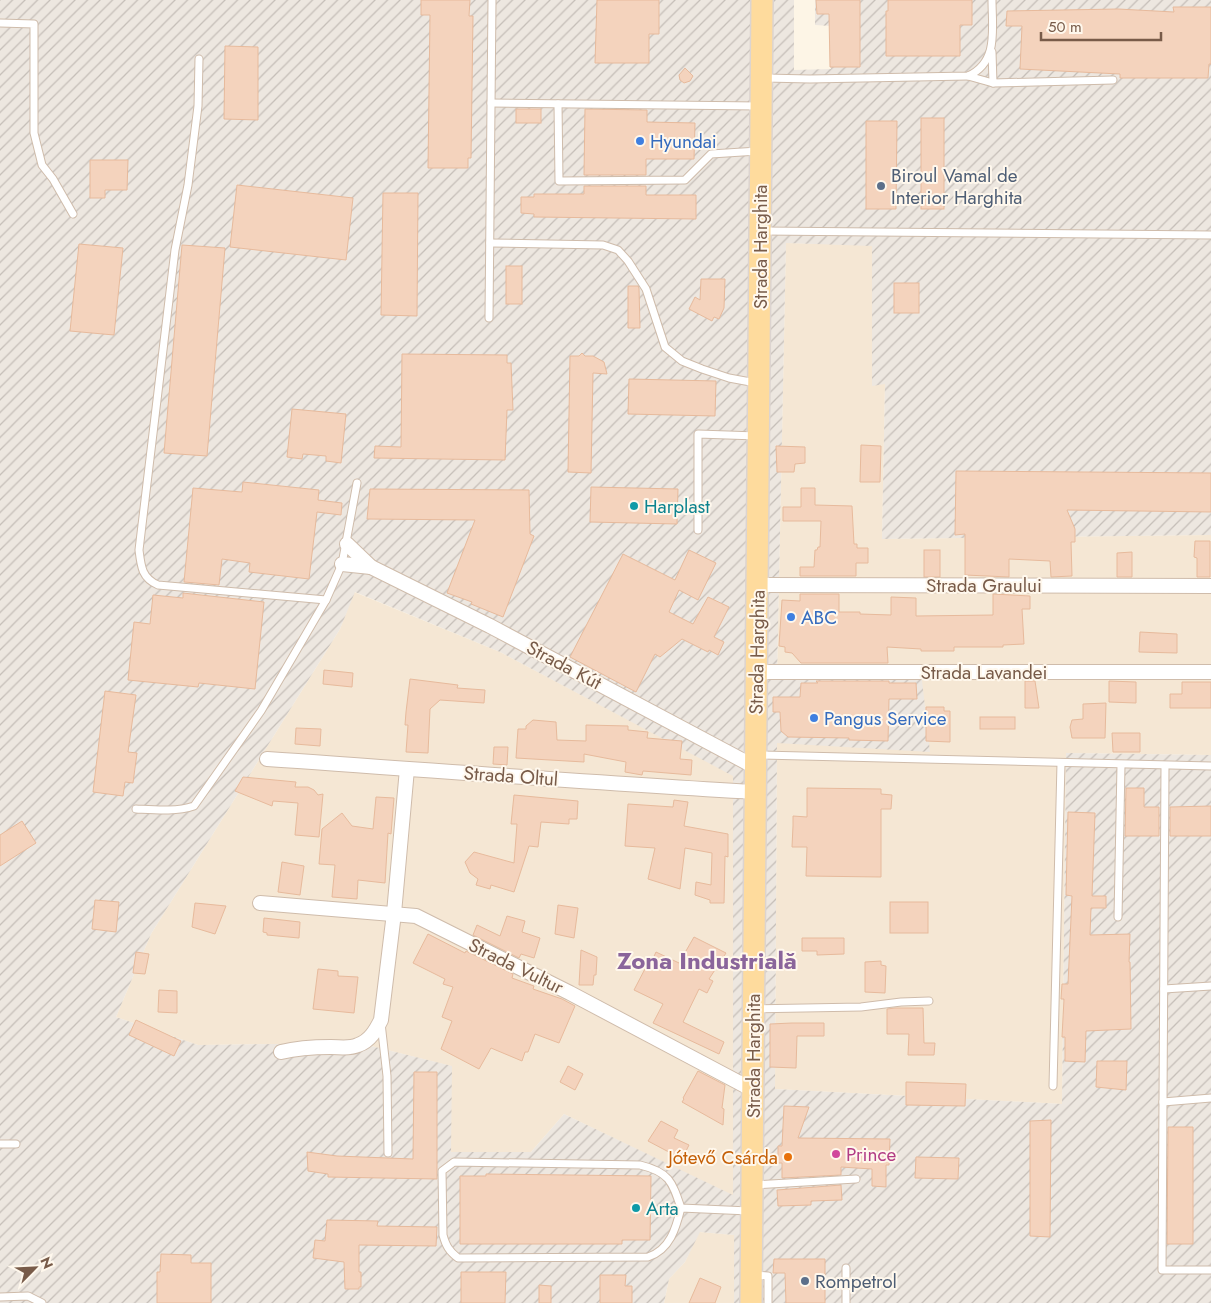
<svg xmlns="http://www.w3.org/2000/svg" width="1211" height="1303" viewBox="0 0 1211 1303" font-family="Jost,sans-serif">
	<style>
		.residential { fill: #f5e7d4 }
		.industrial { fill: url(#industrial-furrows); fill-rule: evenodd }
		.building { fill: #f4d3bd; stroke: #e7ba9c }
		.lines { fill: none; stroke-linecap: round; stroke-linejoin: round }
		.lane-casing { stroke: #cfbcab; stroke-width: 9 }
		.street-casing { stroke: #cfbcab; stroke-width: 16 }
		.primary-casing { stroke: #dcd4d0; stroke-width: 24 }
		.lane { stroke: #fff; stroke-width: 7 }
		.street { stroke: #fff; stroke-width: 14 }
		.primary { stroke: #fedb9d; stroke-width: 21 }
		.shop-dot { fill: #3f7fe0; stroke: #fff8ed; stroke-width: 2 }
		.service-dot { fill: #5c6f8a; stroke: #fff8ed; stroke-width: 2 }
		.culture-dot { fill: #0f9aa8; stroke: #fff8ed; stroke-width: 2 }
		.hotel-dot { fill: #d1479c; stroke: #fff8ed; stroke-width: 2 }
		.food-dot { fill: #e8710a; stroke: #fff8ed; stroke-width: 2 }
		.labels { text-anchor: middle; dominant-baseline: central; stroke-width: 4; stroke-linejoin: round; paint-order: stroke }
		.shop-label { font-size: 19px; fill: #366cbe; stroke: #fff8ed; text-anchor: start }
		.service-label { font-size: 19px; fill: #4e5e75; stroke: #fff8ed; text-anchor: start }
		.street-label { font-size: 19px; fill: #785b49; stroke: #fff8ed }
		.culture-label { font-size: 19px; fill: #0d838f; stroke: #fff8ed; text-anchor: start }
		.hotel-label { font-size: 19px; fill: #b23c85; stroke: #fff8ed; text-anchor: start }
		.food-label { font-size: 19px; fill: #c56008; stroke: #fff8ed; text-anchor: end }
		.district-label { font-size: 24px; font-weight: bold; fill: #8a659b; stroke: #fff8ed }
	</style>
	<defs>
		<pattern id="industrial-furrows" width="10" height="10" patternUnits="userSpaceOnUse" patternTransform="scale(1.25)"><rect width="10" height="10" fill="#ede7e0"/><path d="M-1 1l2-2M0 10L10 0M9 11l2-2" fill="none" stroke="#c5beb8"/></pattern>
	</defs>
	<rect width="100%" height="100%" fill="#fdf5e6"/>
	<g class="residential">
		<polygon points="786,243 872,245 872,385 885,383 882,539 1211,535 1211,755 1066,753 1062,1104 775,1089 777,742 930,751 777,678"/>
		<polygon points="354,592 500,652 733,775 733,1196 564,1114 531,1152 451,1152 451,1066 359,1043 198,1045 116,1017 151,934 340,629"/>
		<polygon points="699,1232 734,1235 734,1303 664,1303 669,1279 685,1262"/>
	</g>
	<path class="industrial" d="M0,0H794V70L831,69V26L815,25V0H1211V535L882,539L885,384L872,386V246L786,243L777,678L922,680L930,752L777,743L775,1089L1062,1104L1066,753L1211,755V1303H734V1235L700,1232L685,1262L669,1279L664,1303H0ZM355,592L500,652L733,776V1195L564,1114L531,1152H451L452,1066L359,1043L198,1045L116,1017L151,934L340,629Z"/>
	<g class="building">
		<polygon points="421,0 470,0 469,16 473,16 471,158 468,158 468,168 428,168 430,15 421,15"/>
		<polygon points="597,0 659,0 659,34 649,34 649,63 595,63"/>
		<polygon points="816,0 860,0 860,67 830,67 829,14 817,14"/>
		<polygon points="888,0 972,0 972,25 960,25 960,56 886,56 886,11 888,11"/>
		<polygon points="1173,7 1211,7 1211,64 1209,64 1208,78 1120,78 1120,74 1020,69 1022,26 1006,26 1007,11 1118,9 1174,12"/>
		<polygon points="225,46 258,47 258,120 224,119"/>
		<polygon points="685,68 693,76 690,81 684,83 680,80 679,75"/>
		<rect x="516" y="109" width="25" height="14"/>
		<polygon points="585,109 647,110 647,122 695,123 694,159 646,159 646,175 584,175"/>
		<rect x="921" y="118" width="23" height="91"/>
		<polygon points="866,121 897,121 896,209 866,209"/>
		<polygon points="90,160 128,160 127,190 105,190 105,198 90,198"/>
		<polygon points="237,185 353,198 346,260 230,247"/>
		<polygon points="584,186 646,186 646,195 696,195 696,219 534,217 534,214 521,213 521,197 534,197 534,194 584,194"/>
		<polygon points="383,193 418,193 417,316 381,315"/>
		<polygon points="79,244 123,248 114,335 70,331"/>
		<polygon points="182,245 225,248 207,456 164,453"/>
		<rect x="506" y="266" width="16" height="38"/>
		<polygon points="701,279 725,279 724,308 719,319 714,317 712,321 689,309 695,297 700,300"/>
		<rect x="894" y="283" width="25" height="30"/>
		<polygon points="628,286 638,286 639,288 640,328 628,328"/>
		<polygon points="582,353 585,356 593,356 604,362 607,374 593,373 591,473 568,472 570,356 579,356"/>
		<polygon points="402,354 507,355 507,363 511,363 513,410 507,410 505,460 374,458 375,446 401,447"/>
		<polygon points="629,379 716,381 715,416 628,414"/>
		<polygon points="292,409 346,414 341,463 326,461 326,456 303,454 302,459 287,457"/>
		<polygon points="861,445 881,446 880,482 860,482"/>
		<polygon points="776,446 805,447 805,463 795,464 794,472 777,472"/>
		<polygon points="956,471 1211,473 1211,512 1067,510 1075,529 1075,542 1071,542 1072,576 1051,577 1050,561 1009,559 1009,577 965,575 965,534 955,535"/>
		<polygon points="243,482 319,490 318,500 342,503 341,515 317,512 309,579 249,572 250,563 222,559 219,585 184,582 193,488 242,492"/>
		<polygon points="591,487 678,489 677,524 590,522"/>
		<polygon points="801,488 815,488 815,505 852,506 854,544 857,544 857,548 868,548 868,563 856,563 856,576 800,576 800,567 814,567 815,550 817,550 818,547 820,547 821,521 783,521 783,507 801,507"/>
		<polygon points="370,489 529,490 530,534 534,536 503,617 471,604 472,602 447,593 475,520 367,519"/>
		<polygon points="1195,541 1210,541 1210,577 1197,577 1197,558 1194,557"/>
		<polygon points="689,550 716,563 698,600 679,590 669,612 693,624 708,597 729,607 714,637 724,642 718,655 709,650 708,652 682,639 660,657 655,654 636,692 570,657 623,554 675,580"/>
		<rect x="924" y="550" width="16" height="27"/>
		<polygon points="1132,552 1132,577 1117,577 1117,553"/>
		<polygon points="183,593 264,602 255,689 199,683 198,687 128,680 134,622 150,624 153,595 183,598"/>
		<polygon points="800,594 839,594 839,612 860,612 860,614 891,615 891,597 916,598 916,616 993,615 993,594 1030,596 1030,609 1022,609 1024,644 1003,645 1003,647 954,647 954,651 921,651 921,649 887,647 888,663 801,663 792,653 785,652 785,647 779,646 782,600 800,601"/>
		<polygon points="1140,632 1177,634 1177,653 1139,652"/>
		<polygon points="324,670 353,673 352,687 323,684"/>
		<polygon points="410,679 458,685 457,688 485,690 484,703 440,700 430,709 428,753 406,752 408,725 405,725 406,712"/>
		<polygon points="816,681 889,681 889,683 916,683 917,699 889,699 888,741 849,740 849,738 788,737 781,731 780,712 773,712 773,697 800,697 801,683 818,683"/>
		<polygon points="1025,681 1035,681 1039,708 1025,708"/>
		<polygon points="1109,681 1136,682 1136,703 1109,702"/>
		<polygon points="1182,682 1211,682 1211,708 1170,708 1170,694 1182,694"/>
		<polygon points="105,691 136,695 128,752 137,753 133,783 125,782 123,796 93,792"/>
		<polygon points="1106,703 1105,738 1072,738 1070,727 1072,720 1083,719 1083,704"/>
		<polygon points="926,707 944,707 944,711 950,711 950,742 926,741"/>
		<rect x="980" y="717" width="35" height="12"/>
		<polygon points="533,720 556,722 557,740 586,741 586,725 628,726 628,730 648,732 647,738 682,741 680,759 692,760 691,775 643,771 642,775 625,772 626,762 584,754 584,762 516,758 518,729 526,729 526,726"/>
		<polygon points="296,728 321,729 320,746 295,744"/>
		<polygon points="1112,733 1140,733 1140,752 1113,752"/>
		<polygon points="494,747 508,747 507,765 493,764"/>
		<polygon points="243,777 296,782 295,787 308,787 314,790 318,795 323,794 319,837 295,835 298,803 273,801 272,806 235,791"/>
		<polygon points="807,788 881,789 881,794 892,795 891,809 881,809 881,877 806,876 807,847 792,847 793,826 793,816 807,817"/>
		<polygon points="1126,788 1144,788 1144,807 1159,807 1159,836 1125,836"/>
		<polygon points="514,795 578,801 577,819 569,819 569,824 541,822 538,847 529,846 514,892 491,885 490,889 476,885 478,879 470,873 465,862 474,852 514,863 517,824 511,824"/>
		<polygon points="376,797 394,798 391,834 388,833 385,883 358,880 357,899 332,897 335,865 319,864 322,829 342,813 352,826 373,829"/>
		<polygon points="674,800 688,802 684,826 728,834 728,857 725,856 724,903 710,903 710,900 695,895 696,882 711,885 712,853 685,848 680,889 648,879 655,848 625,846 628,804 673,807"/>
		<polygon points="1211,806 1211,836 1170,836 1170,807"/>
		<polygon points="1068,812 1095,813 1092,896 1106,896 1106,908 1091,908 1090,935 1130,934 1129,962 1130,962 1131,1029 1086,1031 1085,1062 1065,1061 1065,1037 1062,1037 1064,999 1061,999 1062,984 1068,984 1072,896 1066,895"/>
		<polygon points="22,821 36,843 0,866 0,835"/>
		<polygon points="282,862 304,866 300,895 278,892"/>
		<polygon points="95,900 119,902 116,932 92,929"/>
		<rect x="890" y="902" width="38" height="31"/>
		<polygon points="195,903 226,906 215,934 192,927"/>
		<polygon points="558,905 578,908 574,938 555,934"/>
		<polygon points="507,916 525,921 522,932 540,938 534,958 521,954 519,958 473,935 477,925 500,936"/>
		<polygon points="264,918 300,922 299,938 267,935 267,933 263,932"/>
		<polygon points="428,934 465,953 466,951 513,974 512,978 534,986 533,989 562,999 575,1006 559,1043 535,1034 528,1052 525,1052 522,1061 491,1048 479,1069 441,1049 452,1021 442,1017 453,987 443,984 445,979 413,963"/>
		<polygon points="694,937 726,953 709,979 713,981 707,993 699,989 683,1022 724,1042 719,1054 653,1023 663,1004 634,990 647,965 649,967 656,952 679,963"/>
		<polygon points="802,938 844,938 844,954 817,955 817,951 802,951"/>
		<polygon points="581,950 597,957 596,975 594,975 593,985 579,985"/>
		<polygon points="136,952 149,954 145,974 133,973"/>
		<polygon points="881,961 881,965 886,966 885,993 865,992 865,962"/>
		<polygon points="318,969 338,971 338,976 358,977 354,1013 313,1009"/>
		<polygon points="159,990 177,991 177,1013 158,1012"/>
		<polygon points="895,1008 923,1008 924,1043 935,1043 934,1055 908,1055 909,1034 887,1034 887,1009"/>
		<polygon points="136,1020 181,1041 174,1056 129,1035"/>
		<polygon points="792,1023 824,1023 824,1036 797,1036 796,1068 770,1067 770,1024"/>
		<polygon points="1097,1061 1127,1061 1126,1090 1096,1087"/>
		<polygon points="568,1066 583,1074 575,1090 560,1082"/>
		<polygon points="698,1071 725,1085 722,1108 724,1109 723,1125 682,1102 684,1099 683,1098"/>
		<polygon points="414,1072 437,1072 437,1179 328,1177 328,1174 308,1171 307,1152 337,1156 413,1159"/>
		<polygon points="906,1082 966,1084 965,1106 906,1105"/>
		<polygon points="784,1106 809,1107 798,1138 890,1139 889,1165 886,1165 886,1187 872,1186 872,1169 841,1167 841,1175 782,1178 782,1163 778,1163 778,1146 782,1146"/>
		<polygon points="1051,1120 1050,1237 1030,1236 1030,1121"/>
		<polygon points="661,1121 678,1130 674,1138 689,1145 682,1159 648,1141"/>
		<polygon points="1168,1127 1193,1127 1193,1244 1167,1244"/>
		<polygon points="916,1157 959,1158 958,1179 915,1178"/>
		<polygon points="486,1174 651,1176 650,1240 622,1240 622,1244 460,1244 460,1176 486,1176"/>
		<polygon points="841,1185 842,1200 811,1201 811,1205 778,1206 777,1190"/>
		<polygon points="327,1220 378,1221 377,1226 437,1227 436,1246 359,1245 359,1272 361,1272 361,1287 359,1287 359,1289 345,1289 344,1262 313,1258 315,1240 325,1241"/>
		<polygon points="161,1254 191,1255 191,1263 211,1263 211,1303 157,1303 157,1272 160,1272"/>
		<polygon points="774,1259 825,1259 825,1303 786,1303 785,1273 773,1273"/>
		<polygon points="461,1272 506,1272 505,1303 461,1303"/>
		<polygon points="600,1275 626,1275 625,1286 632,1286 632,1303 600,1303"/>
		<polygon points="700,1278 721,1287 715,1303 689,1303"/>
		<polygon points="539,1285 551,1286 551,1303 539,1303"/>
	</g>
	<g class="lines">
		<defs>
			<g id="lane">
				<polyline points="0,23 34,24 34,133 42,165 53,179 73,214"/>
				<polyline points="992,52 993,83 1113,80"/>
				<path d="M199,59L198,106L188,185L175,250L139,550C141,567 142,578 158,585L326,600"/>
				<polyline points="968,76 993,83"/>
				<path d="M765,78L810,79L968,76C999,62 992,29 992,0"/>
				<polyline points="491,103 759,106"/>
				<polyline points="558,104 559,181 685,180 711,154 758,151"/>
				<polyline points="761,231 1211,235"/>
				<polyline points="490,243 603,245 618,250 628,261 646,289 665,347 682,361 702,369 729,378 756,383"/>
				<polyline points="489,318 492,0"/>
				<polyline points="698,530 698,434 757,436"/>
				<polyline points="759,755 1211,766"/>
				<polyline points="1165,766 1162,1270 1211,1270"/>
				<path d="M136,809C155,810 176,812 194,806L261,711L326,600L342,564L357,483"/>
				<polyline points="1118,917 1121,765"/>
				<polyline points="1164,989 1211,986"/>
				<polyline points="755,1009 861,1007 901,1002 929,1001"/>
				<polyline points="381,1023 387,1076 388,1153"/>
				<polyline points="1053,1086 1061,763"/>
				<polyline points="1163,1102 1211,1098"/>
				<polyline points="0,1144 16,1144"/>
				<polyline points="755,1185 856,1179"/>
				<path d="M681,1208C672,1181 669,1172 640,1165L454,1162L442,1171L443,1235C446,1246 449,1251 458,1258L648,1257C670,1250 676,1228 681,1208L749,1211"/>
				<polyline points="753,1275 768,1276 768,1303"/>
				<polyline points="0,1297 28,1296 42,1303"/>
				<polyline points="846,1303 846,1268"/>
			</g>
			<g id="street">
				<polyline points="347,544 371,567"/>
				<polyline points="342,564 371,567 490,626 755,767"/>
				<polyline points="757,585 1211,586"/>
				<polyline points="756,672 1211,672"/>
				<path d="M267,759C430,770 592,783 755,792"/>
				<polyline points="260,903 416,916 570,993 753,1090"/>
				<path d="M281,1052C297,1048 314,1047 331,1047C340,1047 350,1049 358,1045C370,1041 376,1030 381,1020L394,913L407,769"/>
			</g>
			<polyline id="primary" points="751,1303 762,0"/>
		</defs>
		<use href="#lane" class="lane-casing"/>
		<use href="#street" class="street-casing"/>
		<use href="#primary" class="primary-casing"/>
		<use href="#lane" class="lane"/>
		<use href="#street" class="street"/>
		<use href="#primary" class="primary"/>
	</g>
	<g class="shop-dot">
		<circle cx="640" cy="141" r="5"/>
		<circle cx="791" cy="617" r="5"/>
		<circle cx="814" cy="718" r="5"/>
	</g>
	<g class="service-dot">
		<circle cx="881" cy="186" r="5"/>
		<circle cx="805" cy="1281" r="5"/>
	</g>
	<g class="culture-dot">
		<circle cx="634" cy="506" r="5"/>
		<circle cx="636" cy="1208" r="5"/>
	</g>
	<circle class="hotel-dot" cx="836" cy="1154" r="5"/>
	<circle class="food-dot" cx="788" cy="1157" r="5"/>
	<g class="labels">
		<g class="shop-label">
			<text x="650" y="141">Hyundai</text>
			<text x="801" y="617">ABC</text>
			<text x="824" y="718">Pangus Service</text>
		</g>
		<g class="service-label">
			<text x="891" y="175">Biroul Vamal de<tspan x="891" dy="22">Interior Harghita</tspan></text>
			<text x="815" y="1281">Rompetrol</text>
		</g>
		<g class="street-label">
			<text transform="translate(760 247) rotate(-90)">Strada Harghita</text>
			<text x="984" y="585">Strada Graului</text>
			<text transform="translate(757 652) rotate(-89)">Strada Harghita</text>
			<text transform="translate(564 665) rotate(28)">Strada Kút</text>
			<text x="984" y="672">Strada Lavandei</text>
			<text transform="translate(511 776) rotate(4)">Strada Oltul</text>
			<text transform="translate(516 966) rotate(26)">Strada Vultur</text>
			<text transform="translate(753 1056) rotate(-90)">Strada Harghita</text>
		</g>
		<g class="culture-label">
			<text x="644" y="506">Harplast</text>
			<text x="646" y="1208">Arta</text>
		</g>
		<g class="hotel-label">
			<text x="846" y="1154">Prince</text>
		</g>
		<g class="food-label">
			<text x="778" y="1157">Jótevő Csárda</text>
		</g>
		<g class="district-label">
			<text x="707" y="960">Zona Industrială</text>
		</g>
	</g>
	<g transform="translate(35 1268) rotate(66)" stroke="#fff8ed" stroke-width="4" paint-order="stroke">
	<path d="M0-4L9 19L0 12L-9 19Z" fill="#785b49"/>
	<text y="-8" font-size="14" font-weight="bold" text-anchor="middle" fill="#785b49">N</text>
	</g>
	<path d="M1041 32v8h120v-8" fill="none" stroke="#785b49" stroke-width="2.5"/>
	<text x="1048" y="32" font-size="15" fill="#785b49" stroke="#fff8ed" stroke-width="4" paint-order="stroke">50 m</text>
</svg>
